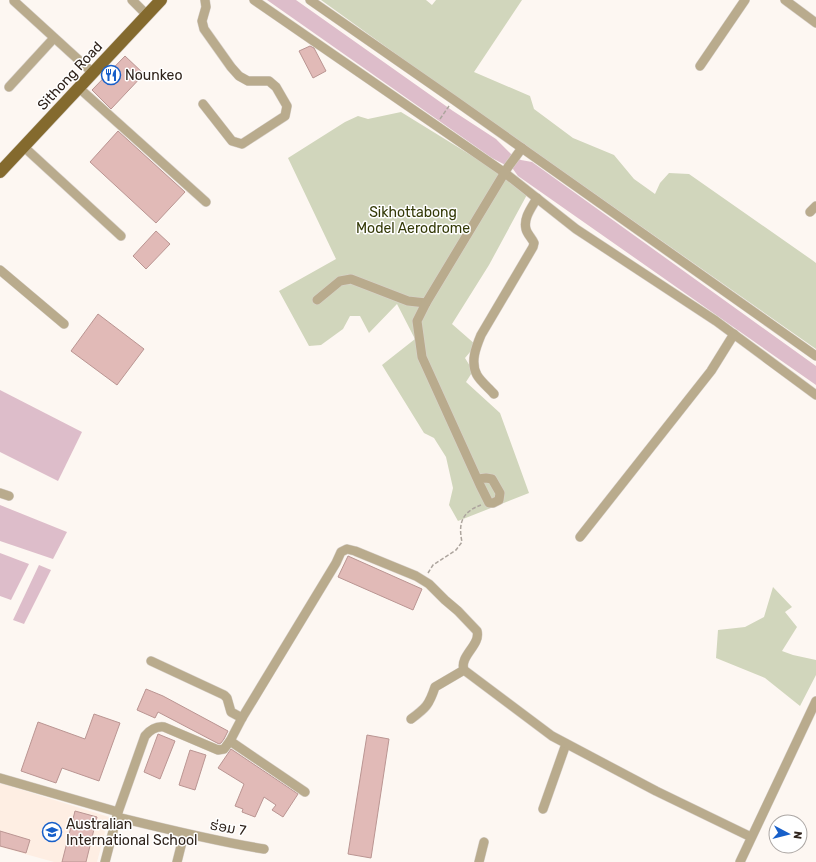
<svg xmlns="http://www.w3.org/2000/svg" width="816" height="862" viewBox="0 0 816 862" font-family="Rubik,'Noto Sans Lao',sans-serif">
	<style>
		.built { fill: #feeee3 }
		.green { fill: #d1d6bc }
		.water { fill: #ddbdca }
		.building { fill: #e1bab7; stroke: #ba9592 }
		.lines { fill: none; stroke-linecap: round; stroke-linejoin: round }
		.minor-casing { stroke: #d8d1cb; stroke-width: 10 }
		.major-casing { stroke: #d8d1cb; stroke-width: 13 }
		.path { stroke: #ada59e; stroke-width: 1.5; stroke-dasharray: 4 2; stroke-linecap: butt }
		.minor { stroke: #b9ab8d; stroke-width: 9 }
		.major { stroke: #846a2e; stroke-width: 12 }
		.labels { text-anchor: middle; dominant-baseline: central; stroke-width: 3; stroke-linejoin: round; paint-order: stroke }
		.poi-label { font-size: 14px; fill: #2f231b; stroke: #fff; text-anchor: start }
		.street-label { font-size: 14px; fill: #2f231b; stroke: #fff }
		.park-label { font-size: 14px; fill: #343a07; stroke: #fff }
	</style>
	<rect width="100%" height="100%" fill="#fdf7f2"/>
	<polygon class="built" points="0,783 109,817 97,862 54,862 0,847"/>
	<g class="green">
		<polygon points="321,0 426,0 432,5 436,0 522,0 474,72 530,96 534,109 573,138 614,155 634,179 655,194 660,183 669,173 689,174 812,260 816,263 816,349 418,70"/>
		<polygon points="401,112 529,191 489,265 452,324 476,345 465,358 473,371 466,382 500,413 529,493 458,521 449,505 453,488 446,457 434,438 424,433 382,365 415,339 397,304 369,333 360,316 350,316 343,329 321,345 309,346 279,291 336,259 288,158 345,122 358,116 368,119"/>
		<polygon points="773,587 792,607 785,612 797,627 782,651 793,655 816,660 816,675 800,706 765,678 716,658 718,630 745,627 764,617"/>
	</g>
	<g class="water">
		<polygon points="267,0 296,0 453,111 496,139 512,155 521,160 532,162 816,366 816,385 518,176 513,169 492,158"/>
		<polygon points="0,390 82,432 58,481 0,452"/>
		<polygon points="0,505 67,532 53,559 0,541"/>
		<polygon points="0,553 29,564 11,600 0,596"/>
		<polygon points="39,565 51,570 24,624 13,620"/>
	</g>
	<g class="building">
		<polygon points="310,46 314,48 326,71 313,78 299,51"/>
		<polygon points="125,56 144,74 111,109 92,90"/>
		<polygon points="118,131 185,192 156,223 90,162"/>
		<polygon points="156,231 170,244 146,269 133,256"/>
		<polygon points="98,314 144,349 117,385 71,351"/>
		<polygon points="348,556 422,589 413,610 338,577"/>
		<polygon points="146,689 163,696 228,731 224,739 221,743 219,744 158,712 155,718 137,710"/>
		<polygon points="94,714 120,723 99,781 62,768 56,783 21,771 38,722 85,739"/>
		<polygon points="158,734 175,741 160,779 144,772"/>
		<polygon points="367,735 389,739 371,858 348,854"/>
		<polygon points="231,749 298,794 283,817 272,810 276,805 264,797 255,817 242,812 243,809 235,806 244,784 218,768"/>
		<polygon points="190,750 206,755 195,790 179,785"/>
		<polygon points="75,811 97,817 86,862 62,862"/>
		<polygon points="0,831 30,840 26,853 0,846"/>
	</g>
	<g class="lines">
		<defs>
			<g id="minor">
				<polyline points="132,0 147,15"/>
				<polyline points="254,0 505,173 576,229 716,321 816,395"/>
				<polyline points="310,0 454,100 816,356"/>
				<polyline points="785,0 816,23"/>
				<polyline points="14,1 93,73"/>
				<polyline points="700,66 745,0"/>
				<polyline points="9,87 54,38"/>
				<polyline points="79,88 206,202"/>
				<polyline points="203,104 232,141 242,144 285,116 287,106 276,87 269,81 248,81 239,76 231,67 204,29 202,21 206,7 205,0"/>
				<polyline points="24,147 121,236"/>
				<polyline points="810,212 816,206"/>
				<polyline points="0,270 64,324"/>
				<polyline points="317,300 340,281 351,279 408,301 426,303"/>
				<path d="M494,394C489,388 481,382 477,375C470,362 476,347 481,335L533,247L534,243C532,238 527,234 526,229C523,218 532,207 537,198"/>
				<polyline points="478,479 486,478 492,479 500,493 499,500 493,503 489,503 480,485 422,357 417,321 426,303 508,167 522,148"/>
				<polyline points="0,493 9,496"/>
				<polyline points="580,537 711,371 734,334"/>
				<polyline points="151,661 224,695 227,698 231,712 242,718"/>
				<path d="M411,719C426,708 429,705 435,687L464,670"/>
				<polyline points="230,741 305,792"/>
				<polyline points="0,778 118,812"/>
				<polyline points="543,809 566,744"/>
				<path d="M117,817C166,829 214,841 264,849"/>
				<path d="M105,862L118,812L145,736C150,730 156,726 164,727L218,750L224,749L230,741L242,718L336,563L341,552L347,549L355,551L416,576L429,584L445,600L458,611L477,631C481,645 459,656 464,670L552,736L656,791L751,837"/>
				<polyline points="177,862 184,834"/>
				<polyline points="479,862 484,842"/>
				<polyline points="740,862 816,701"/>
			</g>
			<polyline id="major" points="0,172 161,0"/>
		</defs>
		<use href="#minor" class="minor-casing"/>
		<use href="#major" class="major-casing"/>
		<g class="path">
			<polyline points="440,119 449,106"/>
			<path d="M428,573L433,565L456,550L462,542C458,523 462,512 481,505"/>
		</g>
		<use href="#minor" class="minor"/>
		<use href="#major" class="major"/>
	</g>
	<defs>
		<symbol id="restaurant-ring" viewBox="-11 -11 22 22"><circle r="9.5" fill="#fff" stroke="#175fc9" stroke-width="1.5"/><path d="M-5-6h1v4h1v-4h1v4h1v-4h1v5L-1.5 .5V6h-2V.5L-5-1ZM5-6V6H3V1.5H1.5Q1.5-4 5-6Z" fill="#175fc9"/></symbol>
		<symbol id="school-ring" viewBox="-11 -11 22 22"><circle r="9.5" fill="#fff" stroke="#175fc9" stroke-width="1.5"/><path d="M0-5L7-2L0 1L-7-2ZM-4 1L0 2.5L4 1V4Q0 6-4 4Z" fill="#175fc9"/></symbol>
	</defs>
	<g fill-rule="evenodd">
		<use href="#restaurant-ring" x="100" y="64" width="22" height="22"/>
		<use href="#school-ring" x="41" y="821" width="22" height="22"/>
	</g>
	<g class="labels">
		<g class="poi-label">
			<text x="125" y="75">Nounkeo</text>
			<text x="66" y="824">Australian<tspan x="66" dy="16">International School</tspan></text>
		</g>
		<g class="street-label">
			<text transform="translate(70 76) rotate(-47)">Sithong Road</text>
			<text transform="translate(228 828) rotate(10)">ຮ່ອມ 7</text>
		</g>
		<g class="park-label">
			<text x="413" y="212">Sikhottabong<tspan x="413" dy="16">Model Aerodrome</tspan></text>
		</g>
	</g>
	<g transform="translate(788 834) rotate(97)"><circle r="19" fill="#ffffff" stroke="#aca7a4"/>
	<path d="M0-3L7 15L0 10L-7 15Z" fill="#175fc9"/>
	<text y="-6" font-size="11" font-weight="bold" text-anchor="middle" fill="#2f231b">N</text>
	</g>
</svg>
